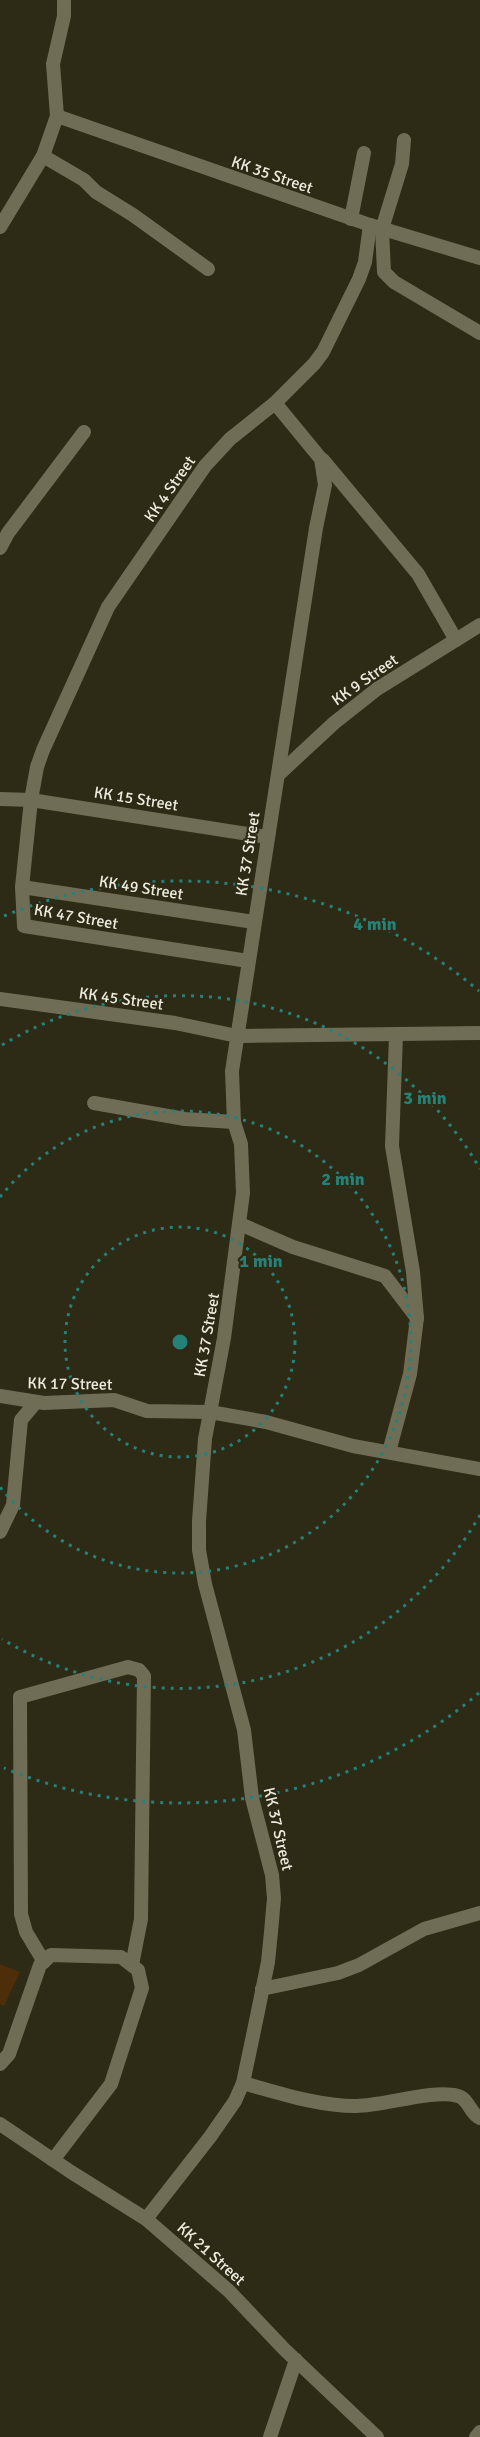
<svg xmlns="http://www.w3.org/2000/svg" width="480" height="2437" viewBox="0 0 480 2437" font-family="Signika,sans-serif">
	<style>
		.green { fill: #4d2d0a }
		.lines { fill: none; stroke-linecap: round; stroke-linejoin: round }
		.minor { stroke: #706d56; stroke-width: 14 }
		.ring { fill: none; stroke: #258279; stroke-width: 3; stroke-dasharray: 3 6 }
		.labels { text-anchor: middle; dominant-baseline: central; stroke-width: 4.5; stroke-linejoin: round; paint-order: stroke }
		.street-label { font-size: 16px; fill: #ecebde; stroke: #2d2a15 }
		.centre { fill: #258279; stroke: #2d2a15; stroke-width: 3 }
		.ring-label { font-size: 18px; text-anchor: middle; font-weight: bold; fill: #258279; stroke: #2d2a15; stroke-width: 4.5; stroke-linejoin: round; paint-order: stroke }
	</style>
	<rect width="100%" height="100%" fill="#2d2a15"/>
	<polygon class="green" points="0,1964 20,1972 4,2006 0,2004"/>
	<g class="lines">
		<g class="minor">
			<polyline points="57,116 370,225 480,258"/>
			<polyline points="404,140 402,164 382,229 384,272 394,282 480,333"/>
			<polyline points="43,156 84,180 96,192 133,215 208,269"/>
			<polyline points="351,219 364,153"/>
			<polyline points="0,227 43,156 57,116 53,64 64,16 64,0"/>
			<polyline points="323,460 418,574 456,640"/>
			<polyline points="0,548 8,533 84,432"/>
			<polyline points="279,774 334,723 377,689 480,625"/>
			<polyline points="0,799 31,800 267,837"/>
			<polyline points="22,887 254,922"/>
			<polyline points="248,961 24,926 22,887 31,800 37,767 43,750 108,607 205,466 230,439 275,403 314,364 323,352 359,279 365,262 370,225"/>
			<polyline points="0,999 175,1023 237,1036 480,1033"/>
			<polyline points="94,1103 185,1119 234,1122"/>
			<polyline points="240,1224 293,1247 385,1276 417,1318"/>
			<polyline points="0,1396 44,1403 114,1400 147,1411 210,1412 266,1422 353,1446 480,1469"/>
			<polyline points="389,1452 410,1374 417,1318 413,1272 392,1146 396,1035"/>
			<polyline points="0,1532 13,1505 21,1420 36,1402"/>
			<polyline points="44,1962 26,1932 21,1914 20,1697 128,1667 139,1670 144,1676 141,1919 132,1965"/>
			<polyline points="262,1989 338,1973 359,1965 424,1929 480,1913"/>
			<polyline points="0,2064 9,2054 40,1965 51,1955 121,1957 138,1970 142,1988 111,2084 53,2160"/>
			<path d="M243,2083C279,2093 318,2106 356,2106C384,2106 433,2089 458,2096C469,2099 470,2114 480,2118"/>
			<polyline points="0,2124 71,2172 146,2219 229,2291 284,2349 377,2437"/>
			<polyline points="146,2219 210,2137 235,2101 243,2083 256,2021 268,1962 271,1932 274,1898 272,1875 252,1798 244,1730 205,1584 199,1550 199,1521 205,1439 224,1338 243,1193 241,1144 234,1122 232,1071 316,528 325,485 321,459 275,403"/>
			<polyline points="270,2437 296,2360"/>
			<polyline points="476,2437 480,2432"/>
		</g>
	</g>
	<g class="ring">
		<circle cx="180" cy="1342" r="115"/>
		<path d="M0 1197A231 231 0 1 1 0 1487"/>
		<path d="M480 1515A346 346 0 0 1 2 1639M2 1045A346 346 0 0 1 480 1169"/>
		<path d="M479 1693A461 461 0 0 1 4 1768M4 916A461 461 0 0 1 479 991"/>
	</g>
	<g class="labels">
		<g class="street-label">
			<text transform="translate(272 175) rotate(19)">KK 35 Street</text>
			<text transform="translate(170 489) rotate(-55)">KK 4 Street</text>
			<text transform="translate(365 680) rotate(-35)">KK 9 Street</text>
			<text transform="translate(136 799) rotate(9)">KK 15 Street</text>
			<text transform="translate(248 854) rotate(-81)">KK 37 Street</text>
			<text transform="translate(141 888) rotate(9)">KK 49 Street</text>
			<text transform="translate(76 917) rotate(10)">KK 47 Street</text>
			<text transform="translate(121 999) rotate(8)">KK 45 Street</text>
			<text transform="translate(207 1335) rotate(-80)">KK 37 Street</text>
			<text transform="translate(70 1384) rotate(1)">KK 17 Street</text>
			<text transform="translate(278 1829) rotate(77)">KK 37 Street</text>
			<text transform="translate(211 2254) rotate(42)">KK 21 Street</text>
		</g>
	</g>
	<circle cx="180" cy="1342" r="9" class="centre"/>
	<g class="ring-label">
		<text x="375" y="930">4 min</text>
		<text x="425" y="1104">3 min</text>
		<text x="343" y="1185">2 min</text>
		<text x="261" y="1267">1 min</text>
	</g>
</svg>
